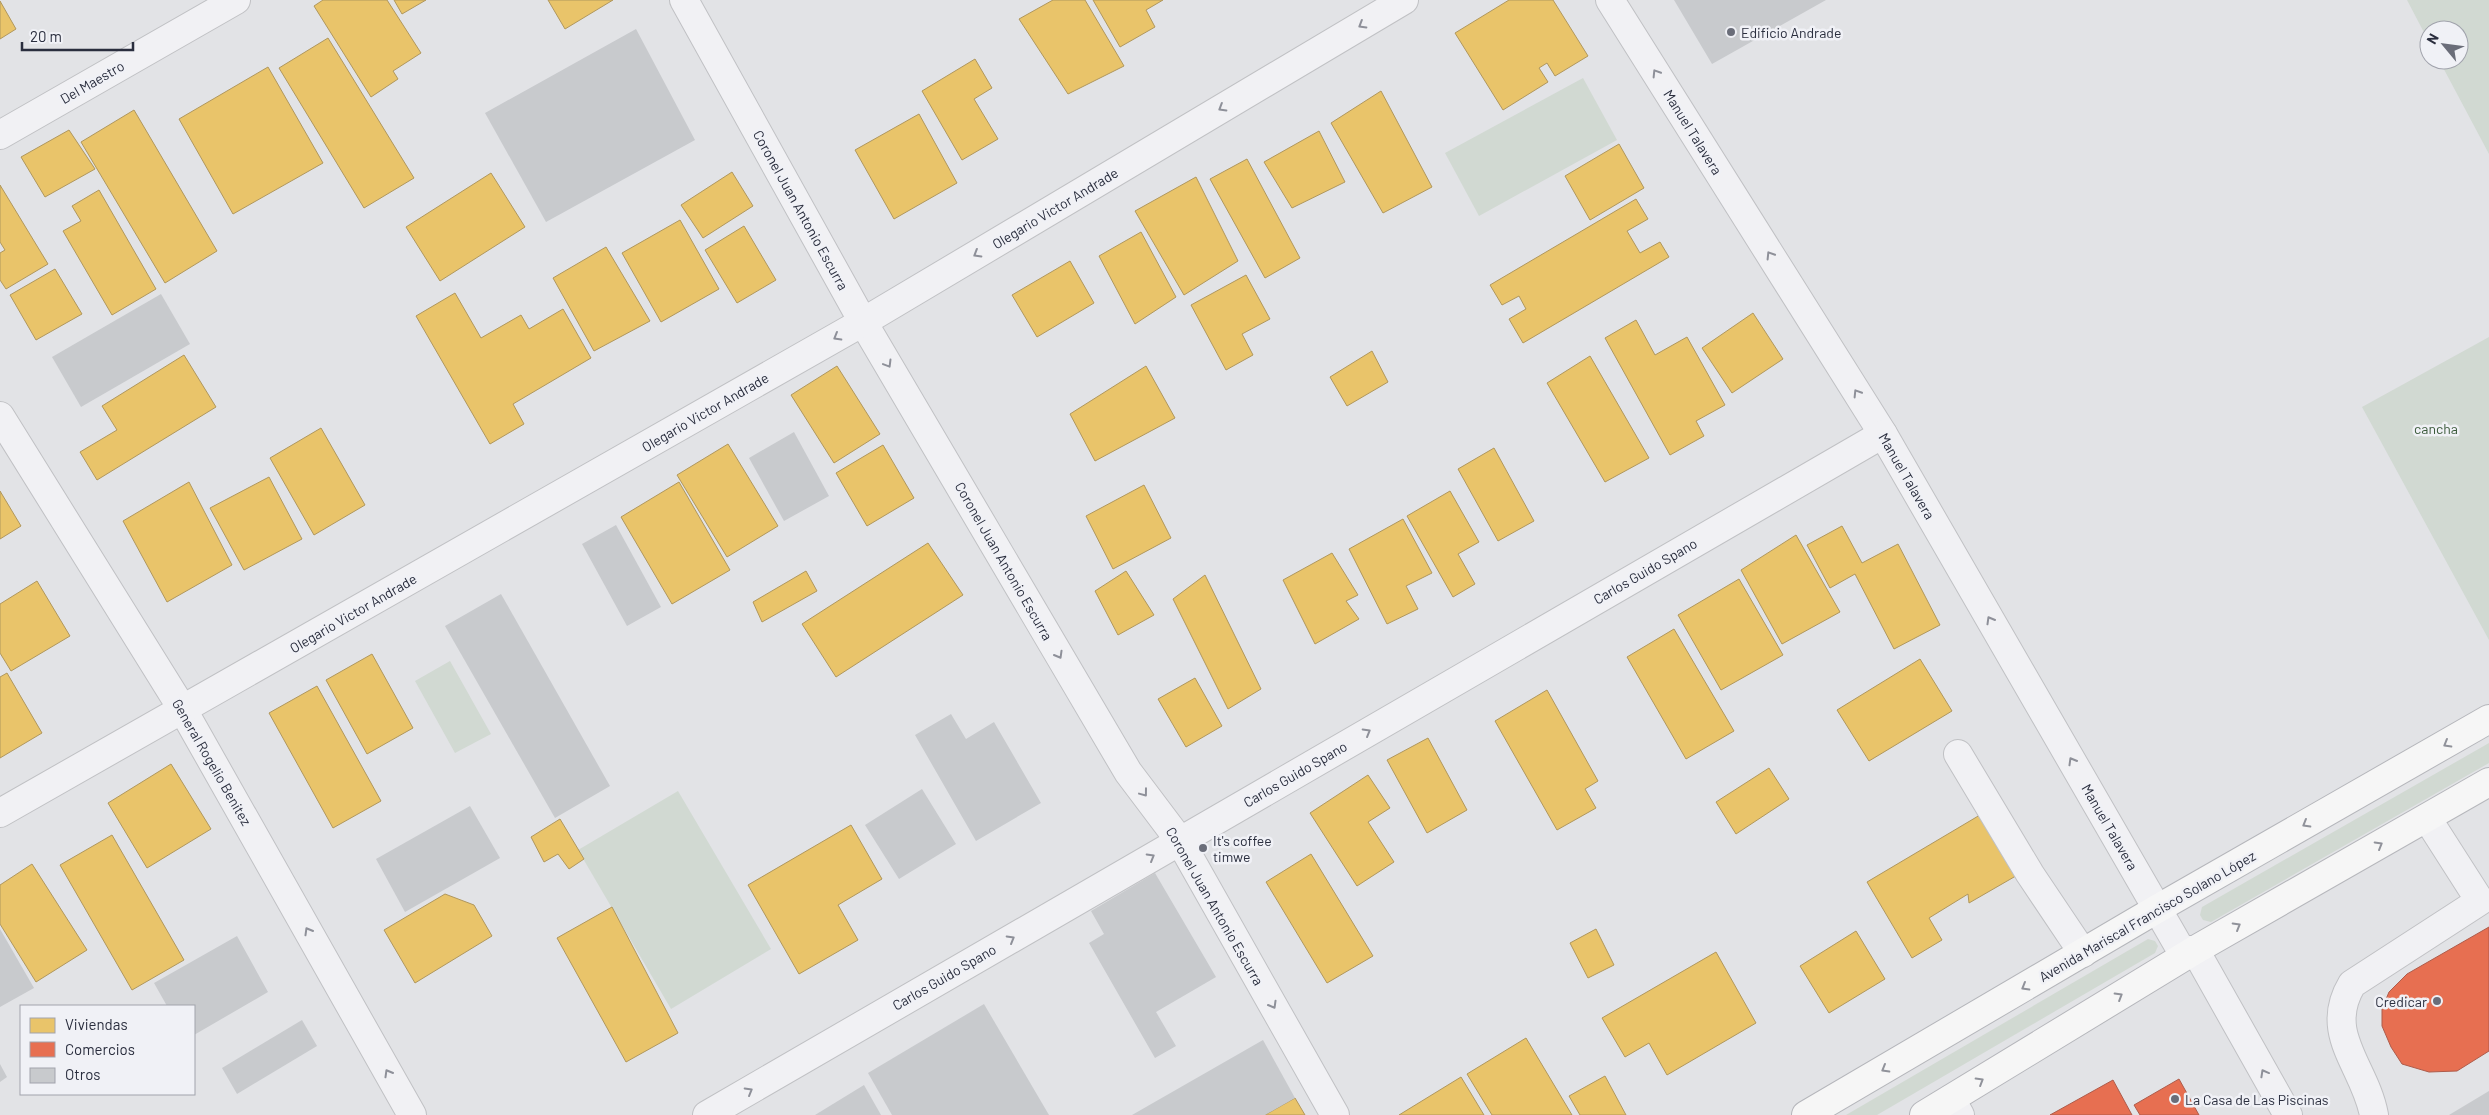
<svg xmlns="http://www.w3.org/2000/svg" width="2489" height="1115" viewBox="0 0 2489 1115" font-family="Barlow,sans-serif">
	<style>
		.green { fill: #d1d9d2 }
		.homes { fill: #e9c46a; stroke: #b0975d }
		.shops { fill: #e76f51; stroke: #ae5c4b }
		.building { fill: #c8cacd }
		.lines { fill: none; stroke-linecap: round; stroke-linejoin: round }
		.minor-casing { stroke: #c0c1c4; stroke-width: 30 }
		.highway-casing { stroke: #b5b6bb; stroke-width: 30 }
		.minor { stroke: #f1f1f4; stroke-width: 28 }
		.highway { stroke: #f6f6f6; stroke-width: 28 }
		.oneway { stroke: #8e9099 }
		.oneway2 { stroke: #90929a }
		.poi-dot { fill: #6a6d79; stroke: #f0f1f6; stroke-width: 2 }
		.labels { text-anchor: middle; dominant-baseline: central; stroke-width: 5; stroke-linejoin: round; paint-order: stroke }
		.poi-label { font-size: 14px; fill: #2a2e3e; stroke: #f0f1f6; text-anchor: start }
		.street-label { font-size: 14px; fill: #2a2e3e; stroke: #f0f1f6 }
		.park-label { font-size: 14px; fill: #395939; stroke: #f0f1f6 }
	</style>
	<rect width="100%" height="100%" fill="#e2e3e6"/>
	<g class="green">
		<polygon points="2407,0 2489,0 2489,154 2439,60 2459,60 2459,30 2429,30 2429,42"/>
		<polygon points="1583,78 1617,140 1479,216 1445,153"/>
		<polygon points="2489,337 2489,640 2362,407"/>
		<polygon points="450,661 491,734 455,753 415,681"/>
		<polygon points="2489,743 2489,763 2211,922 2203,920 2200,915 2202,907"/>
		<polygon points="678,791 771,949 671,1009 578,850"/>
		<polygon points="2148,939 2155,941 2158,946 2155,953 1877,1115 1846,1115"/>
	</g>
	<g class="homes">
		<polygon points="323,0 387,0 421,53 393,71 398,79 371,97 314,6"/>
		<polygon points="394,0 426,0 402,14"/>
		<polygon points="548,0 613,0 565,29"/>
		<polygon points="1053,0 1085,0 1124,66 1068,94 1019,19"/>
		<polygon points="1093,0 1163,0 1146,10 1155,27 1120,47"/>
		<polygon points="1509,0 1553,0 1588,56 1555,76 1547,63 1539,68 1548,82 1503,110 1455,33"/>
		<polygon points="0,1 16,29 0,39"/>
		<polygon points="328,38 414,178 364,208 279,68"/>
		<polygon points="975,59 992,88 974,99 998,139 962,160 922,91"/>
		<polygon points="268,67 323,163 233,214 179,119"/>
		<polygon points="1381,91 1432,187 1383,213 1331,123"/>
		<polygon points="134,110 217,251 165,283 81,142"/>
		<polygon points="919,114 957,183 894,219 855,150"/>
		<polygon points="69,130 95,169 45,197 21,157"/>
		<polygon points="1319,131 1345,182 1292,208 1264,162"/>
		<polygon points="1619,144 1644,188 1590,220 1565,176"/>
		<polygon points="1247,159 1300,258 1265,278 1210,179"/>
		<polygon points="732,172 753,206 703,238 681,205"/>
		<polygon points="491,173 525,227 440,281 406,227"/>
		<polygon points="1196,177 1238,261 1184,295 1135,211"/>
		<polygon points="0,185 48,264 6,289 0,280 0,253 5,250 0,242"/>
		<polygon points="99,190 156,289 112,315 63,231 81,221 72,206"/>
		<polygon points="1636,199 1648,219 1627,231 1640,253 1660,242 1669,257 1523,343 1509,319 1526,309 1519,296 1502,305 1490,285"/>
		<polygon points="680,220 719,289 661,322 622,253"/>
		<polygon points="744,226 776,280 737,303 705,250"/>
		<polygon points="1141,232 1176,297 1135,324 1099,256"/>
		<polygon points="606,247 650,321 594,351 553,278"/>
		<polygon points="1070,261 1094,303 1037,337 1012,295"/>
		<polygon points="55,269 82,314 36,340 10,295"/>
		<polygon points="1246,275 1270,319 1242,334 1253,355 1226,370 1191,305"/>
		<polygon points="455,293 481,338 521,315 529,329 563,309 591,358 513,404 524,424 490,444 416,316"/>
		<polygon points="1753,313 1783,359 1732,393 1702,348"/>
		<polygon points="1636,320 1655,355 1687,337 1725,405 1696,421 1704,436 1670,455 1605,338"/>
		<polygon points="1372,351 1388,382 1347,406 1330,377"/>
		<polygon points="184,355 216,407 97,480 80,452 117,430 102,406"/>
		<polygon points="1590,356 1649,458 1605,482 1547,383"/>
		<polygon points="837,366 880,434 834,463 791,395"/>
		<polygon points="1146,366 1175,418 1095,461 1070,414"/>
		<polygon points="321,428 365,505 314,535 270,458"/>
		<polygon points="728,444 778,526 727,557 677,475"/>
		<polygon points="883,445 914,498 867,526 836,473"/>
		<polygon points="1494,448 1534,521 1498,541 1458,469"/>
		<polygon points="269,477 302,539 244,570 210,508"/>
		<polygon points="189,482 232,565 167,602 123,521"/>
		<polygon points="679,482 730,570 672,604 621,517"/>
		<polygon points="1144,485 1171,538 1113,569 1086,516"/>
		<polygon points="0,491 21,526 0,539"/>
		<polygon points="1450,491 1479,542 1458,554 1475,584 1453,597 1407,516"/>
		<polygon points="1403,519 1432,573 1406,586 1418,609 1387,624 1349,549"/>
		<polygon points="1842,526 1862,563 1898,544 1940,625 1894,649 1855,574 1830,588 1807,545"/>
		<polygon points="1796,535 1840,612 1782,644 1741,570"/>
		<polygon points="928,543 963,595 836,677 802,624"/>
		<polygon points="1332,553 1358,595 1346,601 1359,619 1315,644 1283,580"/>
		<polygon points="806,571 817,591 762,622 753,602"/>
		<polygon points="1126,571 1154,615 1118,635 1095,591"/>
		<polygon points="1205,575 1261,689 1228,709 1173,599"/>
		<polygon points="1739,579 1783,655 1721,690 1678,615"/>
		<polygon points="37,581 70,636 11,671 0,653 0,604"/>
		<polygon points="1674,629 1734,731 1686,759 1627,657"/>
		<polygon points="372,654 413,728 367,754 326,680"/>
		<polygon points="1920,659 1952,711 1869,761 1837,710"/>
		<polygon points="7,673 42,733 0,758 0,677"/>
		<polygon points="1195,678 1222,726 1186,747 1158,699"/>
		<polygon points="317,686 381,801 333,828 269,713"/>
		<polygon points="1547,690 1598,781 1585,789 1596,808 1557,830 1495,721"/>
		<polygon points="1428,738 1467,810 1427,833 1387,760"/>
		<polygon points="171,764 211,829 147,868 108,803"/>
		<polygon points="1769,768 1789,799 1736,834 1716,802"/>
		<polygon points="1368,775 1390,808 1368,822 1394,862 1357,886 1310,813"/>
		<polygon points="1985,812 2021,873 1969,903 1968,894 1929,918 1942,940 1912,958 1867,882"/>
		<polygon points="560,819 584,859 569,869 558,854 544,862 531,837"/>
		<polygon points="851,825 882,879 838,905 858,940 799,974 748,885"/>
		<polygon points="112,835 184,960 132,990 60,865"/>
		<polygon points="1311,854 1373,956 1327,983 1266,882"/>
		<polygon points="32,864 87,950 36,982 0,924 0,885"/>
		<polygon points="445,894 474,905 492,936 415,983 384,930"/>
		<polygon points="612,907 678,1033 626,1062 557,938"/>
		<polygon points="1596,929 1614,965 1588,978 1570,943"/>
		<polygon points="1856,931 1885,979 1829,1013 1800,966"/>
		<polygon points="1716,952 1756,1023 1667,1075 1649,1043 1625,1057 1602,1018"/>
		<polygon points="1526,1038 1572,1115 1492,1115 1467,1074"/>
		<polygon points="1605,1076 1626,1115 1580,1115 1569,1096"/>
		<polygon points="1461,1077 1484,1115 1399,1115"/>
		<polygon points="1295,1098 1305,1115 1265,1115"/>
	</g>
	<g class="shops">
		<polygon points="2489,927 2489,1051 2457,1071 2429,1072 2402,1064 2391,1047 2382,1026 2382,1009 2389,992 2407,974"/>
		<polygon points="2179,1079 2199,1115 2140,1115 2134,1105"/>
		<polygon points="2113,1080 2132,1115 2050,1115"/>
	</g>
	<g class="building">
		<polygon points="1674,0 1826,0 1712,64"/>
		<polygon points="636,29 695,140 546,222 485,113"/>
		<polygon points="161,294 190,344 81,407 52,357"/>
		<polygon points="794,432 829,496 784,521 749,458"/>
		<polygon points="616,525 661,607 627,626 582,544"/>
		<polygon points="501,594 610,786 555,818 445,626"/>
		<polygon points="951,714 966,739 994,722 1041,803 976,841 915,735"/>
		<polygon points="922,789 956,844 899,879 865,825"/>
		<polygon points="470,806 500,858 405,912 376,859"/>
		<polygon points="1155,873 1216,977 1156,1012 1176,1046 1155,1058 1089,943 1104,934 1091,911"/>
		<polygon points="0,929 34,988 0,1007"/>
		<polygon points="237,936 268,992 194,1035 194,1006 167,1006 154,983"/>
		<polygon points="984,1004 1049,1115 892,1115 868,1073"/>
		<polygon points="302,1020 317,1046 237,1094 222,1068"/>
		<polygon points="1263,1040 1295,1098 1265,1115 1132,1115"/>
		<polygon points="0,1064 7,1077 0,1082"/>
		<polygon points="864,1085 881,1115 815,1115"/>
		<polygon points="2489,1091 2489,1115 2449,1115"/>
	</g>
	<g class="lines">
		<defs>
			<g id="minor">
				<polyline points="684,0 863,322 1128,772 1180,841 1335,1115"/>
				<polyline points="1610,0 1883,434 2181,950 2195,950 2288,1115"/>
				<polyline points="0,135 236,0"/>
				<polyline points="0,416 183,710 412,1115"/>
				<polyline points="1958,754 2030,874 2083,953"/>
				<polyline points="0,813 863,322 1404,0"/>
				<polyline points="1951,1099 1960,1115"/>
				<polyline points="707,1115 1883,434"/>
				<path d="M2374,1115C2365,1066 2322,1034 2352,984L2480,901L2427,818"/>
			</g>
			<g id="highway">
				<polyline points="1806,1115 2157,909 2489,719"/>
				<polyline points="1924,1115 2195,950 2489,782"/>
			</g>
		</defs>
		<use href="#minor" class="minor-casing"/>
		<use href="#highway" class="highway-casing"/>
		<use href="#minor" class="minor"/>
		<use href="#highway" class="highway"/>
	</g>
	<defs><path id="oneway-chevron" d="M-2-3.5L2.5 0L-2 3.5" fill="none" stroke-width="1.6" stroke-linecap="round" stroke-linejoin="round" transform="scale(1.25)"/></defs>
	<g class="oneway">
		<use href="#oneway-chevron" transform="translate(1362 25) rotate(149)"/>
		<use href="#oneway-chevron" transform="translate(1656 73) rotate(-122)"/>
		<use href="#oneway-chevron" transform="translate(1222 108) rotate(149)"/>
		<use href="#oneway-chevron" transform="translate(977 254) rotate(149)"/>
		<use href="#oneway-chevron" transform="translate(1770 255) rotate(-122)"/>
		<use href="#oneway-chevron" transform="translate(837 337) rotate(150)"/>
		<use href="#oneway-chevron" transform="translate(888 364) rotate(59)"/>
		<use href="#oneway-chevron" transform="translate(1857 393) rotate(-122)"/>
		<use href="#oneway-chevron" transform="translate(1990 620) rotate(-120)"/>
		<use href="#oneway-chevron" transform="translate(1059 655) rotate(60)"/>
		<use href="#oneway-chevron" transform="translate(1367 732) rotate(-30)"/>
		<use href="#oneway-chevron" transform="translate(2072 761) rotate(-120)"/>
		<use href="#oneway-chevron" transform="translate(1144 793) rotate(53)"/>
		<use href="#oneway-chevron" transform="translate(1151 857) rotate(-30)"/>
		<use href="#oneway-chevron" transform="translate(308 931) rotate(-120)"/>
		<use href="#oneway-chevron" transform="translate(1011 939) rotate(-30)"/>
		<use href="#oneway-chevron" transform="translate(1273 1005) rotate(60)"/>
		<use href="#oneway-chevron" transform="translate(388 1073) rotate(-120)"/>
		<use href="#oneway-chevron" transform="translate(2264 1073) rotate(-119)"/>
		<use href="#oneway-chevron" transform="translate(749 1091) rotate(-30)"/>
	</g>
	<g class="oneway2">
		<use href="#oneway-chevron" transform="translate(2447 744) rotate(150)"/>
		<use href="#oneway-chevron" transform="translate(2306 824) rotate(150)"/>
		<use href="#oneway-chevron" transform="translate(2379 845) rotate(-30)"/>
		<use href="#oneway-chevron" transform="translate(2237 926) rotate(-30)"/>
		<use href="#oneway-chevron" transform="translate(2025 987) rotate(150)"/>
		<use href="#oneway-chevron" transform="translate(2119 996) rotate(-31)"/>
		<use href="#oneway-chevron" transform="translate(1885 1069) rotate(150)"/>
		<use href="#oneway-chevron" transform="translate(1980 1081) rotate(-31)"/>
	</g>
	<g class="poi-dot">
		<circle cx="1731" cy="32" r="5"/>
		<circle cx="1203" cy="848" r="5"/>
		<circle cx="2437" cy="1001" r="5"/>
		<circle cx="2175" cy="1099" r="5"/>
	</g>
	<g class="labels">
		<g class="poi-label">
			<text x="1741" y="32">Edificio Andrade</text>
			<text x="1213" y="840">It's coffee<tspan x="1213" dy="16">timwe</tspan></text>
			<text x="2427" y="1001" text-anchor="end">Credicar</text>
			<text x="2185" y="1099">La Casa de Las Piscinas</text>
		</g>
		<g class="street-label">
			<text transform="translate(92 82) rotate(-30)">Del Maestro</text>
			<text transform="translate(1693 132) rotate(58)">Manuel Talavera</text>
			<text transform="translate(1055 208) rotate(-31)">Olegario Victor Andrade</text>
			<text transform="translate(801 210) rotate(61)">Coronel Juan Antonio Escurra</text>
			<text transform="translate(705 412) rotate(-30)">Olegario Victor Andrade</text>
			<text transform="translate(1907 476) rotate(60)">Manuel Talavera</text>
			<text transform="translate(1004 561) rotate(60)">Coronel Juan Antonio Escurra</text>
			<text transform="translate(1645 571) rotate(-30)">Carlos Guido Spano</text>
			<text transform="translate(353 613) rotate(-30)">Olegario Victor Andrade</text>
			<text transform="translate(212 762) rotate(60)">General Rogelio Benitez</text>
			<text transform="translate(1295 774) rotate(-30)">Carlos Guido Spano</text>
			<text transform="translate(2110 827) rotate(60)">Manuel Talavera</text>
			<text transform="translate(1215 906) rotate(60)">Coronel Juan Antonio Escurra</text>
			<text transform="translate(2147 916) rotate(-30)">Avenida Mariscal Francisco Solano López</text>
			<text transform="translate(944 977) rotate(-30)">Carlos Guido Spano</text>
		</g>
		<g class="park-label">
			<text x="2436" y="428">cancha</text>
		</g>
	</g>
	<rect x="20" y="1005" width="175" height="90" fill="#f0f1f6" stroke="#a1a3ac"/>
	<rect x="30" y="1018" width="25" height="15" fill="#e9c46a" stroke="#a1a3ac"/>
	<text x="65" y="1030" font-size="15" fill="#2a2e3e">Viviendas</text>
	<rect x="30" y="1042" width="25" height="15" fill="#e76f51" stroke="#a1a3ac"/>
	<text x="65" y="1055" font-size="15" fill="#2a2e3e">Comercios</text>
	<rect x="30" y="1068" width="25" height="15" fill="#c8cacd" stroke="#a1a3ac"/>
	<text x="65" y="1080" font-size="15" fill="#2a2e3e">Otros</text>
	<g transform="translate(2444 45) rotate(299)"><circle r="24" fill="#f0f1f6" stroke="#a1a3ac"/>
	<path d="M0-4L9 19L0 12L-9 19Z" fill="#6a6d79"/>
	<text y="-8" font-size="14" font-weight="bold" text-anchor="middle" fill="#2a2e3e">N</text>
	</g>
	<path d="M22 42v8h111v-8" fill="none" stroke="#2a2e3e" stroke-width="2.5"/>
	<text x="30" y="42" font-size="15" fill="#2a2e3e" stroke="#f0f1f6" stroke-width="4" paint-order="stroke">20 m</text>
</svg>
